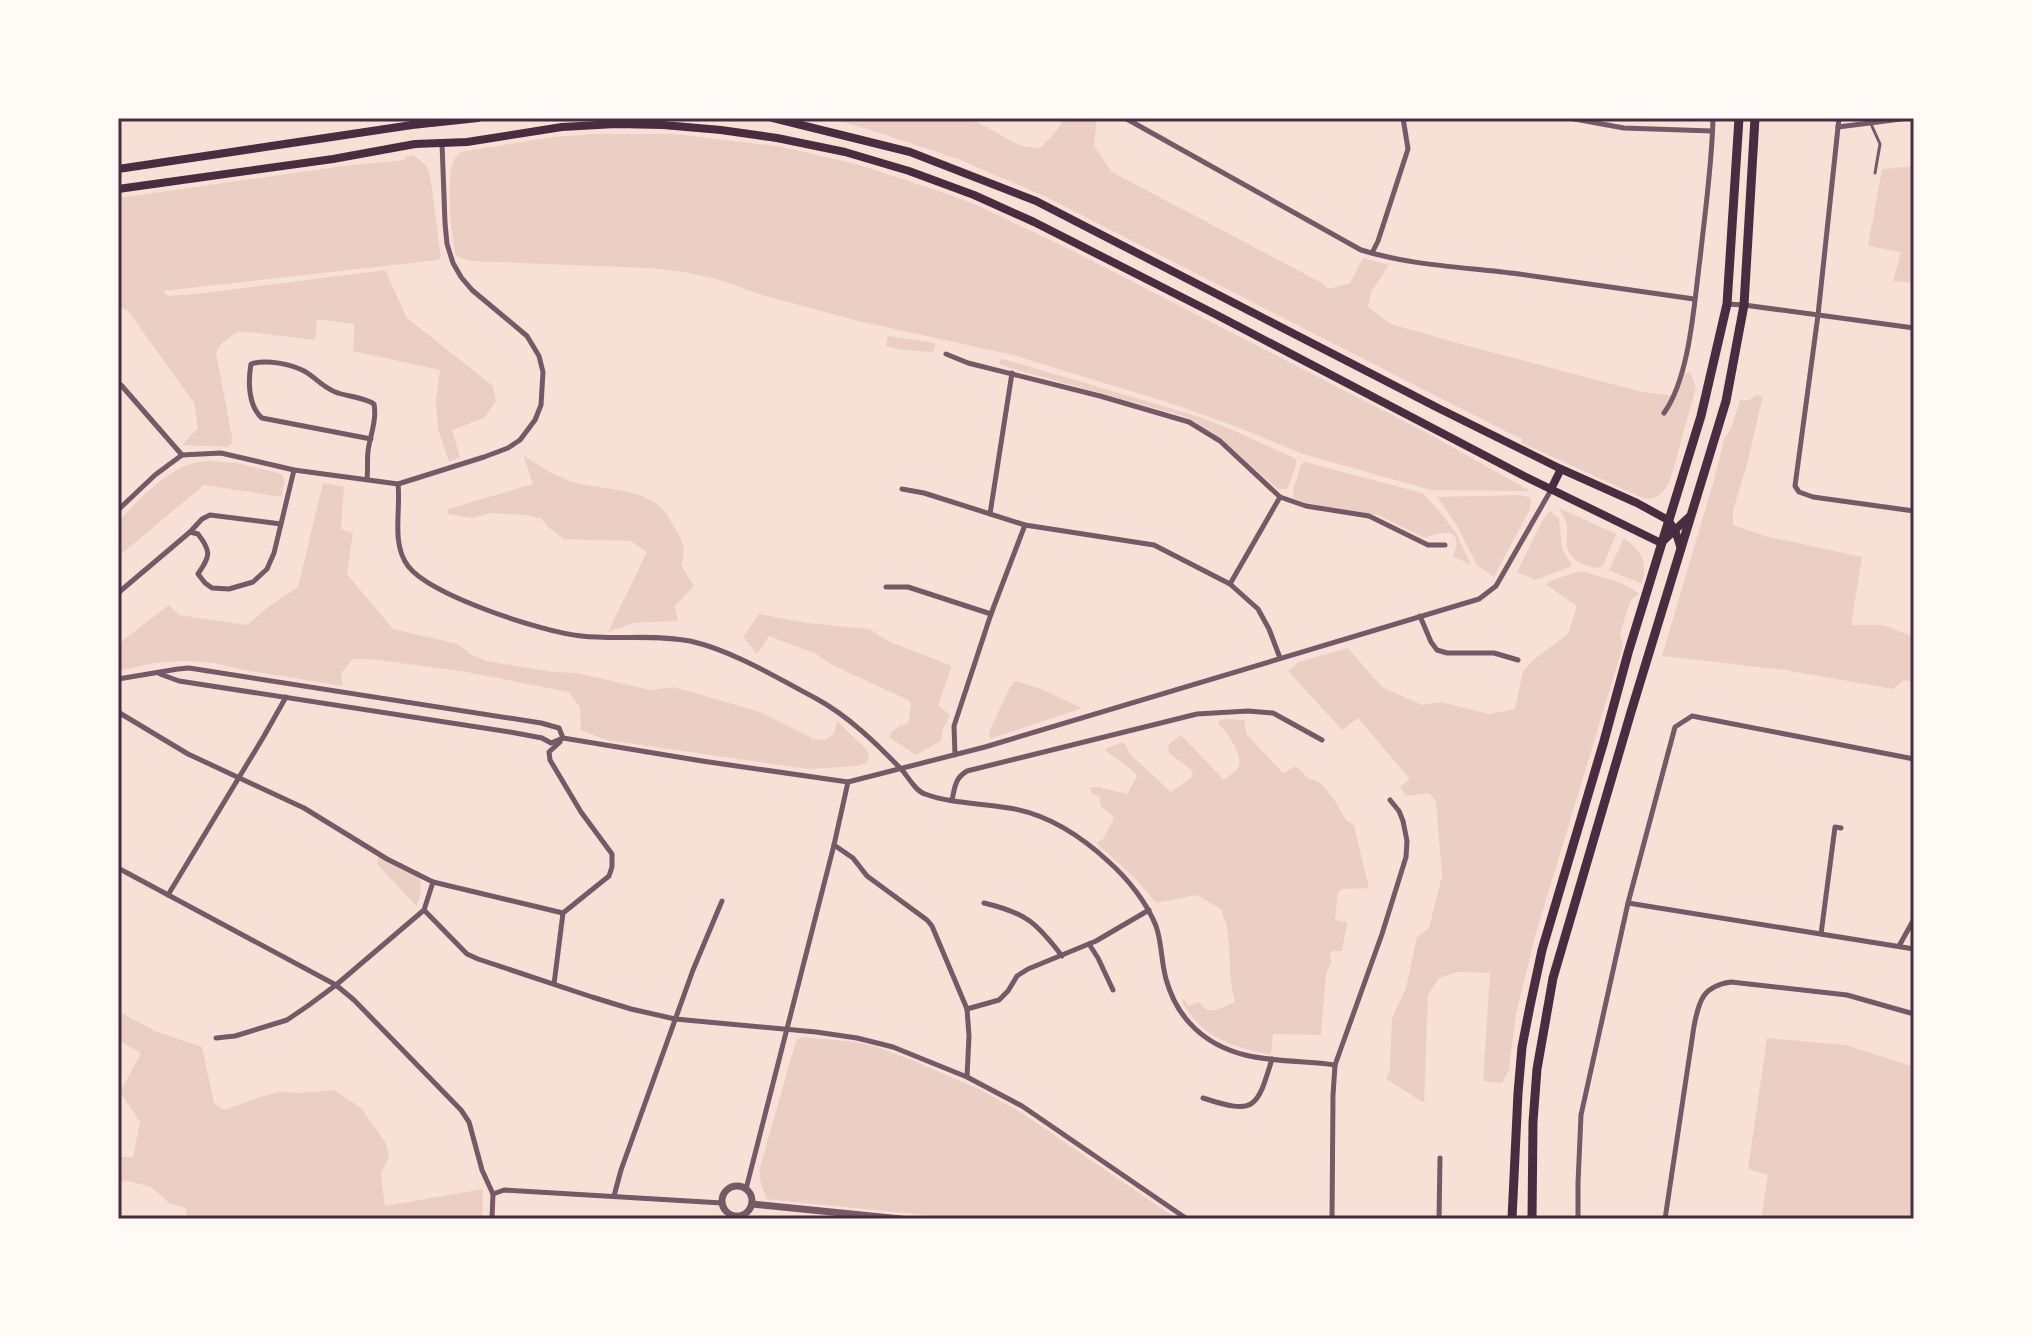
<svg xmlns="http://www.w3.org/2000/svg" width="2032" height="1337" viewBox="0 0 2032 1337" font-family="'Playfair Display',serif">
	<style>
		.green { fill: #ebcfc5 }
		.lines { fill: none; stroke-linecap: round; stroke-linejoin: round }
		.service { stroke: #755966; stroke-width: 3 }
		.minor { stroke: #755966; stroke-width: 5 }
		.tertiary { stroke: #755966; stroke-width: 7 }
		.secondary { stroke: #4a2c40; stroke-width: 8 }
		.primary { stroke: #4a2c40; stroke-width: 9 }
		.neatline { fill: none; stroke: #4a2c40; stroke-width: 3 }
	</style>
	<rect width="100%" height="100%" fill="#f7e1d7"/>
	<g class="green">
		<path d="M825,118H969L1021,146L1040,148C1049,139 1059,131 1063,118H1097L1094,146L1112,172L1322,283L1328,289L1350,283L1363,258L1389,265L1371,292L1368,307L1391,324L1464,345L1642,392L1677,396L1685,373L1690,372L1696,387L1670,481C1664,492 1658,499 1645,499L1522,443V438L1507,432L1046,197L958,159L858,126Z"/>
		<path d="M595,134H674L778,146L856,164L936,190L977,205L1073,251L1429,434L1530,491L1431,490L1303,454L1240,428L1170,403L1013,355L858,321L762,295L717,279L683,272L649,268L470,261L456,256C451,236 446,182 453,163C455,157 456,157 461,152L552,137Z"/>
		<polygon points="413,155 425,164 430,174 441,258 438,260 163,291 168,296 197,294 385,270 407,318 493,386 496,401 484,418 452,430 460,457 449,462 438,429 436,401 440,370 353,351 354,324 317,319 315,340 238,331 221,344 216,353 233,442 228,447 182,445 198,428 194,403 128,311 118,306 118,198 343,166 404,160 407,156"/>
		<polygon points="1914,166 1914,283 1893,281 1901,252 1868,246 1882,169"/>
		<polygon points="888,336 929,342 936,344 933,352 902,350 886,346"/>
		<polygon points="1003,359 1200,417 1237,432 1296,459 1296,465 1287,489 1278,489 1213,433 1187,417 1010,368 1000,364 1000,360"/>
		<polygon points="1757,395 1763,396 1747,464 1733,511 1733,525 1765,536 1862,557 1851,625 1883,625 1914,637 1914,682 1904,680 1893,689 1785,670 1662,656 1714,480 1724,439 1731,429 1740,400 1749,400"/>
		<path d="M523,455C539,466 555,476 573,482C600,490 635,487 658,505C666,511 671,522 676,530C684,543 686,551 681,565L694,586L675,606L678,621L633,623L608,632L647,552L631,541L564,539L548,527L542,519L525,515L491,513L472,518L447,514L448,509L533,484Z"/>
		<path d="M210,461L237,463L282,474L285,481L281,497L204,485L118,557V521C139,501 162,473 191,464C197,462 204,461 210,461Z"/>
		<path d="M1305,462L1422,493L1436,507L1456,533L1471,565L1453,556C1465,527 1443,531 1425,538L1378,515L1307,503L1293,498V491L1301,464Z"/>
		<polygon points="323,483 344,487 341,529 353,533 347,574 393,629 458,644 470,654 486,661 553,672 578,673 650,690 674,687 760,712 814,739 826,740 834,733 837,721 868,751 869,758 866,763 858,766 808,769 606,740 581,730 580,708 569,692 461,671 369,659 353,659 341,673 343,686 243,670 214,663 185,661 153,663 118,671 118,644 169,605 179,615 247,625 271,605 298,587"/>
		<polygon points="1520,495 1529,497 1531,501 1529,511 1494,577 1477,565 1456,524 1437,497"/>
		<path d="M1559,508L1616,534L1603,565L1599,568C1585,566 1571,562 1567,547C1566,540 1568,533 1567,526C1566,520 1562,514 1559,508Z"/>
		<polygon points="1550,511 1559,519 1562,548 1572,566 1535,580 1517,572 1543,519"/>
		<path d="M1624,538C1641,551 1648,561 1642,584L1609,570Z"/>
		<path d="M1581,571C1600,577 1624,581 1639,594L1631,599L1620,633L1623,646L1536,933L1516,1014L1509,1070L1502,1083L1483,1081L1490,973L1457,972L1439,978L1428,995L1424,1103L1386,1079L1390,1069L1392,1018L1406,988L1417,937L1429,928L1442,876L1436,801L1429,793L1406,796L1400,787L1410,779L1358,718L1342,730L1288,671L1298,662L1348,648L1382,687L1422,705L1441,702L1489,714L1515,709L1523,671L1533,660L1568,634L1577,606L1545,584L1555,579Z"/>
		<path d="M759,614L807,623L869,629L888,641L952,666L938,705L950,715L943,729L941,741L916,755L889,737C893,728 899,726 908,724L911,704L908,700L832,665L816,654L769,636L757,654L743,637Z"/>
		<polygon points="1015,681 1041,689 1082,708 990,739 989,732 1010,687"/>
		<path d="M1227,719L1244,720L1247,735L1283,773L1296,766L1308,778L1321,783L1335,801L1346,820L1354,825L1369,888L1342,889L1338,892L1335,920L1347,922L1342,951H1333L1329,954L1332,961L1326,974L1321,1035L1273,1034L1271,1055C1231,1046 1201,1038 1181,1000L1184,999L1188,1006L1199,1002L1207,1010H1216L1235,1002C1228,979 1231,953 1227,928C1226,920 1222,918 1222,910L1197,895L1156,903L1136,879L1096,843L1103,839L1114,818L1100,805V798L1092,793L1090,787H1099L1127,794L1137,776C1128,764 1117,760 1105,750L1109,747L1124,742L1130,754L1171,792L1191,778L1193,771L1169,753L1168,745L1181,735L1224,780C1229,776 1236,771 1239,766C1243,757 1227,730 1219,725V720Z"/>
		<polygon points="379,855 420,878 421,891 417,907 377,864"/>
		<polygon points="118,1011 155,1031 202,1047 214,1103 224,1110 260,1097 280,1092 301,1093 334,1090 361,1108 386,1143 389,1157 381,1174 385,1206 483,1189 482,1219 187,1219 186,1208 169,1203 151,1187 128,1181 118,1182 118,1157 133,1157 140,1122 120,1092 141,1053 118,1040"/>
		<polygon points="803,1037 855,1042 877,1047 909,1059 979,1089 1022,1113 1177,1219 963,1219 766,1199 760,1180 759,1171 795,1044 798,1039"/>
		<polygon points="1767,1038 1846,1045 1914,1067 1914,1219 1761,1219 1768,1175 1748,1169"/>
	</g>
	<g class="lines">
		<polyline class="service" points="1871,124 1880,144 1875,173"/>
		<g class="minor">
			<path d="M1125,118L1361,250C1412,266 1466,267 1519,274C1577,282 1636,291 1694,299"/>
			<polyline points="1569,118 1624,128 1712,131"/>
			<polyline points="1839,118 1818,315 1795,486 1799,492 1813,497 1914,511"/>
			<polyline points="1838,127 1909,118"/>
			<polyline points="1372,253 1378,241 1408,149 1403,118"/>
			<polyline points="1727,304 1744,305 1914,328"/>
			<polyline points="946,354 968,363 1100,396 1189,422 1220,441 1280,497 1306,506 1369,516 1428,545 1445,545"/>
			<polyline points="118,385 121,385 182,455"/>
			<path d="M1664,413C1690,377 1694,303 1700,259C1705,212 1712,165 1713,118"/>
			<path d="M367,479C368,470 367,460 368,451C370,436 377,420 374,404C363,397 350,397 338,393C325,389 317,379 306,372C292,364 266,359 251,364C248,381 248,406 262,418L371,439"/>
			<path d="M398,484C401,510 391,544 408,566C431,596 543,632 581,636C617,640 654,634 690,641C734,651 777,678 817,699C848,716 876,743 901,769C908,776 915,791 925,794C952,804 982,803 1009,808C1047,814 1082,837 1109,862C1128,879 1147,903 1156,926C1162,943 1161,961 1166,979C1177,1019 1205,1045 1245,1055C1274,1062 1306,1061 1335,1065"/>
			<polyline points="902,489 924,493 1025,525 1154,545 1230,584 1258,609 1269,629 1280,658"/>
			<polyline points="118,510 155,475 182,455 221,453 294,470 398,484 484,457 508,448 520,440 535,420 541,405 543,372 539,356 527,336 472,290 461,277 453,263 447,244 445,223 442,143"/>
			<polyline points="990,514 1012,373"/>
			<polyline points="190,532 202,519 210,515 281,524"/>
			<polyline points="1230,584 1280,497"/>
			<polyline points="886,587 908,587 991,614"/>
			<path d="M118,593L190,532L198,534C212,552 210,556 198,574L205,583L212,588L229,589L253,582L267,569L274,553L294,470"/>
			<polyline points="1420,616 1431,642 1437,650 1447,653 1494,653 1518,660"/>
			<polyline points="160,674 179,681 510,732 542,738 551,743 563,738"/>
			<polyline points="118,679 178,669 189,668 541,723 559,728 563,738 702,761 848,782 985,747 1479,599 1496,586 1551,490"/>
			<polyline points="118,712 188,754 304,808 387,859 433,882 563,913"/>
			<polyline points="955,755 954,726 991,614 1025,525"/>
			<path d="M952,800C955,787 955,778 967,771L1197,714L1248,711L1273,713L1322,740"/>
			<polyline points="834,845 853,858 867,876 927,920 932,926 967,1009 969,1036 967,1077"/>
			<polyline points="118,868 336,985 354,1000 461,1110 469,1122 482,1170 493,1194 492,1219"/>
			<polyline points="168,895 264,736 286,697"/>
			<path d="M984,903C1026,913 1036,922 1062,956"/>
			<polyline points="1628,903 1914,949"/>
			<polyline points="424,910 467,954 478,959 592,997 631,1009 675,1019 816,1032 857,1038 893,1047 967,1077 1022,1106 1187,1219"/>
			<polyline points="1821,934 1835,827 1841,828"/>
			<polyline points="1089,944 1098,958 1113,990"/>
			<polyline points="1899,946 1914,919"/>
			<polyline points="554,984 563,913 609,876 612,867 612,854 581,812 550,760 549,752 560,742"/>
			<polyline points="967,1009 999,1000 1008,991 1017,976 1028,969 1096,941 1149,910"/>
			<polyline points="216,1038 235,1036 287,1020 309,1005 336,985 424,910 433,882"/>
			<path d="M1203,1098C1255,1115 1257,1109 1272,1059"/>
			<polyline points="746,1189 834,845 848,782"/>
			<polyline points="493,1194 504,1190 722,1203"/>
			<polyline points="614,1196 621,1170 693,970 722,901"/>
			<polyline points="1332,1219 1333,1095 1335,1065 1382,934 1406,857 1407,841 1403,821 1399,811 1390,800"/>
			<polyline points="1439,1219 1440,1158"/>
			<polyline points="1578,1219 1578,1183 1581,1115 1628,903 1675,727 1692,716 1914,759"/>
			<path d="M1665,1219L1694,1026C1699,1000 1703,986 1731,982L1847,995L1914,1014"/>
		</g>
		<g class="tertiary">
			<circle cx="737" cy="1201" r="15"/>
			<polyline points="752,1204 901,1219"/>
		</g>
		<g class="secondary">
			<polyline points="773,118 910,152 1036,201 1440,409 1561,469 1637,503 1668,520 1675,530 1681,549"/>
			<polyline points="118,169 412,125 478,118"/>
			<polyline points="118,189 333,159 415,144 467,142 562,127 616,124 663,125 721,130 777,138 845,152 909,171 974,195 1034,222 1213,313 1524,476 1661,543 1689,517"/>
			<polyline points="1551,489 1561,469"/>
		</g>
		<g class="primary">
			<polyline points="1512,1219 1518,1093 1522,1047 1530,1006 1542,950 1604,741 1628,653 1701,416 1727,304 1739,118"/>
			<polyline points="1532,1219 1533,1122 1537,1069 1553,978 1631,712 1726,401 1744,305 1755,118"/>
		</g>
	</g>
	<rect width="2032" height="1337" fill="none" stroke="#fffaf5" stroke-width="240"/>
	<rect x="120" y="120" width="1792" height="1097" class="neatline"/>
</svg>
